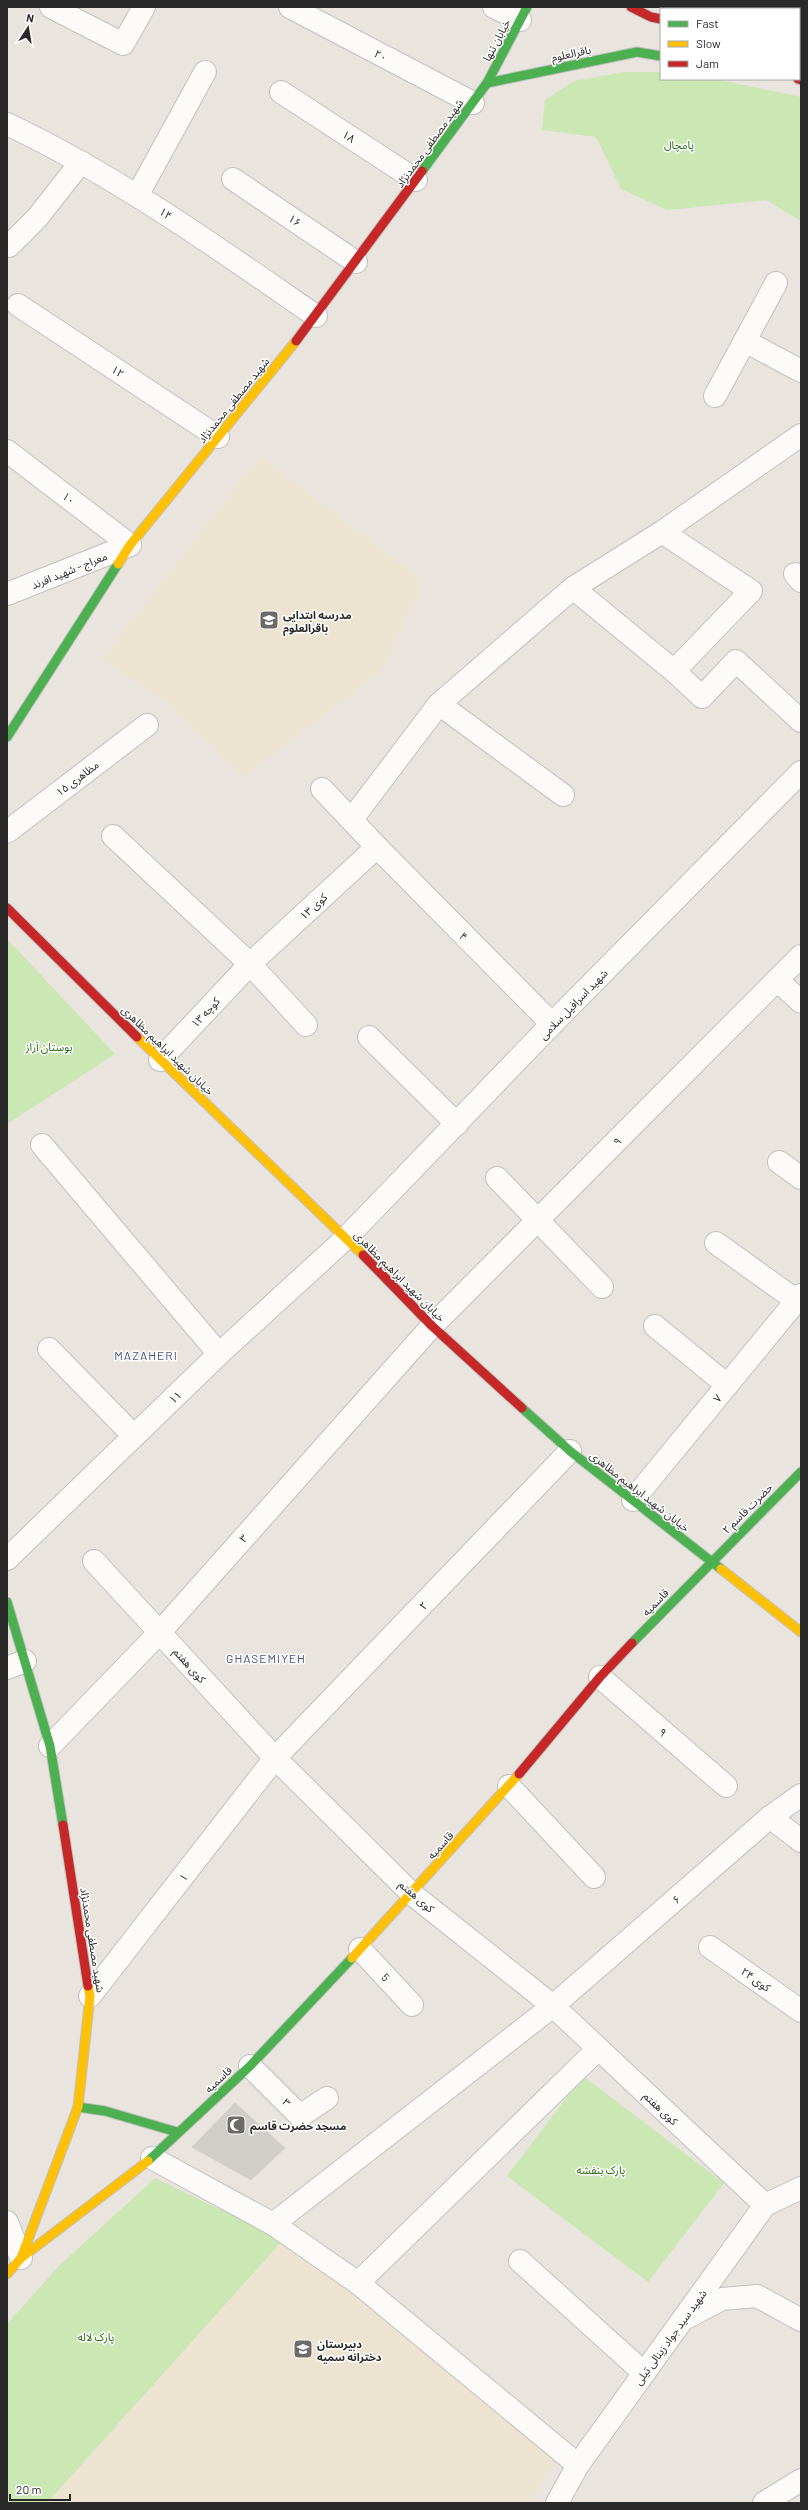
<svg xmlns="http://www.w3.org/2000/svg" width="808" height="2510" viewBox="0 0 808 2510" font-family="Barlow,'Noto Sans Arabic',sans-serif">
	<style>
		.education { fill: #ede3d1 }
		.green { fill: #cbe7b4 }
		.building { fill: #d1ceca; stroke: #d3cfca }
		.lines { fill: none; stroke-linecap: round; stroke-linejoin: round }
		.street-casing { stroke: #c2c0c0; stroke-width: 24 }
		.fast-casing { stroke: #c2c0c0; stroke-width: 11 }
		.slow-casing { stroke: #c2c0c0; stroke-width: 11 }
		.jam-casing { stroke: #c2c0c0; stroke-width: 11 }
		.street { stroke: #fcfbfa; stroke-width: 22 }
		.fast { stroke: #4caf50; stroke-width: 9 }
		.slow { stroke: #ffc107; stroke-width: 9 }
		.jam { stroke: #c62828; stroke-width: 9 }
		.labels { text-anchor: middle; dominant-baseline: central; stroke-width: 3; stroke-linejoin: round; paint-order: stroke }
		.street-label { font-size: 11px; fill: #292929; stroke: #fff }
		.park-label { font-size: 11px; fill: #296c13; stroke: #fff }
		.poi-label { font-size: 11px; font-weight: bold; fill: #292929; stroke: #fff; text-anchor: start }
		.neighbourhood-label { font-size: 12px; letter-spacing: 1px; fill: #46527e; stroke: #fff }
	</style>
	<rect width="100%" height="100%" fill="#e9e4de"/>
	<g class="education">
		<polygon points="260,456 424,582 381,671 244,777 168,704 102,659"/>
		<polygon points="283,2240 557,2458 529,2503 47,2503"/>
	</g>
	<g class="green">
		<polygon points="625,72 661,72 661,79 715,79 801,97 801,221 766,200 667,210 621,189 596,137 542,130 545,100 574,81"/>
		<polygon points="7,939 115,1054 7,1124"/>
		<polygon points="583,2076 724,2183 648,2282 507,2176"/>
		<polygon points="155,2178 283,2240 47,2503 7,2503 7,2324 59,2266"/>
	</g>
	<polygon class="building" points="235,2103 285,2148 251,2180 192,2147"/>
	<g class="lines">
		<defs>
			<g id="street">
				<polyline points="51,7 123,44 144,7"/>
				<polyline points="290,7 473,103"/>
				<polyline points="494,7 520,20"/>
				<polyline points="281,92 416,180"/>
				<path d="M7,124C117,176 216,247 316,316"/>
				<polyline points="233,179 356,262"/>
				<polyline points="138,194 205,72"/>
				<polyline points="9,246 37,218 81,162"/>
				<polyline points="18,305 218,437"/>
				<polyline points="745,341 801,371"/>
				<polyline points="715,396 776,283"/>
				<polyline points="7,451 130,545"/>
				<polyline points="795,574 801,581"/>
				<polyline points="573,588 674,671 751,591 662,532"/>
				<polyline points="7,594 130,545"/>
				<polyline points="674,671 702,697 736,661 801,721"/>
				<polyline points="439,704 563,795"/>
				<polyline points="322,789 377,847 552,1024"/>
				<polyline points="352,819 439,704 573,588 662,532 801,435"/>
				<polyline points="7,832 147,725"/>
				<polyline points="113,836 250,964 306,1025"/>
				<polyline points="777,980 801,1002"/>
				<polyline points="369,1037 457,1124"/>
				<polyline points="160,1060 250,964 377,847"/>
				<polyline points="42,1145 219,1354"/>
				<polyline points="779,1162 801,1178"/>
				<polyline points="497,1178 602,1287"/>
				<polyline points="716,1243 797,1301"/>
				<polyline points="655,1326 727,1385"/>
				<polyline points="49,1349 134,1436"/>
				<polyline points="633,1500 801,1295"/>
				<polyline points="7,1559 219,1354 346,1238 552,1024 801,772"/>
				<polyline points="94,1561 275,1758 412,1894 553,2006 765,2205"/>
				<polyline points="7,1668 25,1661"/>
				<polyline points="600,1677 726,1786"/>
				<polyline points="50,1746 160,1632 432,1326 801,956"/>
				<polyline points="509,1786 594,1877"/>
				<polyline points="770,1817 801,1841"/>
				<polyline points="710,1947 801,2011"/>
				<polyline points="360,1949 412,2005"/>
				<polyline points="90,1996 275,1758 570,1451"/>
				<polyline points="250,2066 300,2116 327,2098"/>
				<polyline points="152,2158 273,2224 358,2283 578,2465"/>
				<polyline points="7,2222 21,2258"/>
				<polyline points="273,2224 553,2006 770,1817 801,1795"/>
				<polyline points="520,2261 644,2373"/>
				<polyline points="358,2283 598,2049"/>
				<polyline points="688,2317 722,2299 757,2296 801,2320"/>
				<polyline points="557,2503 578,2465 765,2205 801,2188"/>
				<polyline points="764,2503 801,2480"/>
			</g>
			<g id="fast">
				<polyline points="487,83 637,52 661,56"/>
				<polyline points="422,171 487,83 527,7"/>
				<polyline points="7,737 118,564"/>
				<polyline points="522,1408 570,1451 721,1569"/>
				<polyline points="7,1602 50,1746 63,1825"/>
				<polyline points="632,1643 801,1472"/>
				<polyline points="78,2107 105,2111 177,2132"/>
				<polyline points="148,2161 250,2066 352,1958"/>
			</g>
			<g id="slow">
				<polyline points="118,564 130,545 296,341"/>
				<polyline points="137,1037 363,1255"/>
				<polyline points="721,1569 801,1632"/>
				<polyline points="352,1958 519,1774"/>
				<polyline points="21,2258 148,2161"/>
				<polyline points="7,2274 21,2258 78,2107 90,1996 88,1986"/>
			</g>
			<g id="jam">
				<polyline points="631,7 651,17 661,19"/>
				<polyline points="799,43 801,44"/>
				<polyline points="798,79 801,80"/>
				<polyline points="296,341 422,171"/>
				<polyline points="7,908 137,1037"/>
				<polyline points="363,1255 432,1326 522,1408"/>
				<polyline points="519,1774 600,1677 632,1643"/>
				<polyline points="63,1825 88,1986"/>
			</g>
		</defs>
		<use href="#street" class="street-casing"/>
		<use href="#fast" class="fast-casing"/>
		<use href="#slow" class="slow-casing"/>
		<use href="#jam" class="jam-casing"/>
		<use href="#street" class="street"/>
		<use href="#fast" class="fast"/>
		<use href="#slow" class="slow"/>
		<use href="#jam" class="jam"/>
	</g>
	<defs>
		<symbol id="school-square" viewBox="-11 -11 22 22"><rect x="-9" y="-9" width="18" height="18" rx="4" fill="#6c6a68" stroke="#fff"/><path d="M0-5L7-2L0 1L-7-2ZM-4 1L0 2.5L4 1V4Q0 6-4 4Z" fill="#fff"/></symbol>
		<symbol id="mosque-square" viewBox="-11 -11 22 22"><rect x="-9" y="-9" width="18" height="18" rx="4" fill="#6c6a68" stroke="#fff"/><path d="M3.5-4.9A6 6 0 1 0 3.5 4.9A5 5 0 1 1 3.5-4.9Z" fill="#fff"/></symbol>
	</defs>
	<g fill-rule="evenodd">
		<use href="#school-square" x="258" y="609" width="22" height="22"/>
		<use href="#mosque-square" x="225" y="2114" width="22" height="22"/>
		<use href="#school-square" x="292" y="2338" width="22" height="22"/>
	</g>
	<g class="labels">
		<g class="street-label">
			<text transform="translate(496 40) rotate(-62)">خیابان تنها</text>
			<text transform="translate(571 53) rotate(-12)">باقرالعلوم</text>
			<text transform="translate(381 55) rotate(28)">۲۰</text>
			<text transform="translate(349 136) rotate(33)">۱۸</text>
			<text transform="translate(429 143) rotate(-54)">شهید مصطفی محمدنژاد</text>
			<text transform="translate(166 213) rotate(34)">۱۴</text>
			<text transform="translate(295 220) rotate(34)">۱۶</text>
			<text transform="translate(118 371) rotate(34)">۱۲</text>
			<text transform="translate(233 400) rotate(-51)">شهید مصطفی محمدنژاد</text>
			<text transform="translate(69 498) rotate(37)">۱۰</text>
			<text transform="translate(69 570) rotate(-22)">معراج - شهید افرند</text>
			<text transform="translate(77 778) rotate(-37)">۱۵ مظاهری</text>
			<text transform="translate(313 906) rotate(-43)">کوی ۱۳</text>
			<text transform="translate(464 936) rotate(45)">۴</text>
			<text transform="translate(573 1004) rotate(-46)">شهید اسرافیل سلامی</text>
			<text transform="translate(205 1012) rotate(-47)">کوچه ۱۳</text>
			<text transform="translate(168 1050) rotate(44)">خیابان شهید ابراهیم مظاهری</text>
			<text transform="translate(617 1141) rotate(-45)">۹</text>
			<text transform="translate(400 1276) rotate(45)">خیابان شهید ابراهیم مظاهری</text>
			<text transform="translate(175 1397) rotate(-44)">۱۱</text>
			<text transform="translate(717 1398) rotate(-51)">۷</text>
			<text transform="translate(640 1491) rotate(38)">خیابان شهید ابراهیم مظاهری</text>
			<text transform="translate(747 1508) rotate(-45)">۲ حضرت قاسم</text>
			<text transform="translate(243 1538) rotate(-48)">۳</text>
			<text transform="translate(655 1602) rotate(-46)">قاسمیه</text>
			<text transform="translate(423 1605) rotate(-46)">۲</text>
			<text transform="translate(190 1665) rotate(48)">کوی هفتم</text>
			<text transform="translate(663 1732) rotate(41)">۹</text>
			<text transform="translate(440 1845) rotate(-48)">قاسمیه</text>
			<text transform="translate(183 1877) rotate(-52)">۱</text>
			<text transform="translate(417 1896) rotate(41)">کوی هفتم</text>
			<text transform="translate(676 1899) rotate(-41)">۶</text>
			<text transform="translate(93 1940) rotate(81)">شهید مصطفی محمدنژاد</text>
			<text transform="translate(386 1977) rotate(47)">5</text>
			<text transform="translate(756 1979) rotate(35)">کوی ۲۴</text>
			<text transform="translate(218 2079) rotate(-43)">قاسمیه</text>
			<text transform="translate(287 2102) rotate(45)">۳</text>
			<text transform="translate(661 2108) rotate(43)">کوی هفتم</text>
			<text transform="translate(670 2337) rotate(-54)">شهید سید جواد زینالی تیلی</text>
		</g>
		<g class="park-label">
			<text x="679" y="144">پامچال</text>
			<text x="49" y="1046">بوستان آراز</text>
			<text x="601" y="2169">پارک بنفشه</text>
			<text x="96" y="2336">پارک لاله</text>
		</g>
		<g class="poi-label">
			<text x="283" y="614">مدرسه ابتدایی<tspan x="283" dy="13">باقرالعلوم</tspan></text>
			<text x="250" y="2125">مسجد حضرت قاسم</text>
			<text x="317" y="2343">دبیرستان<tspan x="317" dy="13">دخترانه سمیه</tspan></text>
		</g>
		<g class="neighbourhood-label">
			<text x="146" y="1355">MAZAHERI</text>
			<text x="266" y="1658">GHASEMIYEH</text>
		</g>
	</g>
	<rect width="808" height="2510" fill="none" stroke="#292929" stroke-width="16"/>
	<rect x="660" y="8" width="140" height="72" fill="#ffffff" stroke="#a9a9a9"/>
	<rect x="668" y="21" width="20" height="6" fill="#4caf50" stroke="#a9a9a9"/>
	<text x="696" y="28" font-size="12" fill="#292929">Fast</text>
	<rect x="668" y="41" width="20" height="6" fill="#ffc107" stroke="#a9a9a9"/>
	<text x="696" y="48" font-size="12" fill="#292929">Slow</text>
	<rect x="668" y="61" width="20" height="6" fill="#c62828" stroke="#a9a9a9"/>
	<text x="696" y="68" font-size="12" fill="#292929">Jam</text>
	<g transform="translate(28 28) rotate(12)" stroke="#ffffff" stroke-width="3" paint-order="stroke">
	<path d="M0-3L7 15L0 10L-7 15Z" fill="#292929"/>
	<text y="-6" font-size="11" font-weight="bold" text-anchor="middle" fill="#292929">N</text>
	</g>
	<path d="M10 2494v6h60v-6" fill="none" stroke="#292929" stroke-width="2"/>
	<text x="16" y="2494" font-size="12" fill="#292929" stroke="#ffffff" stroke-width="3" paint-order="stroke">20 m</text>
</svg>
